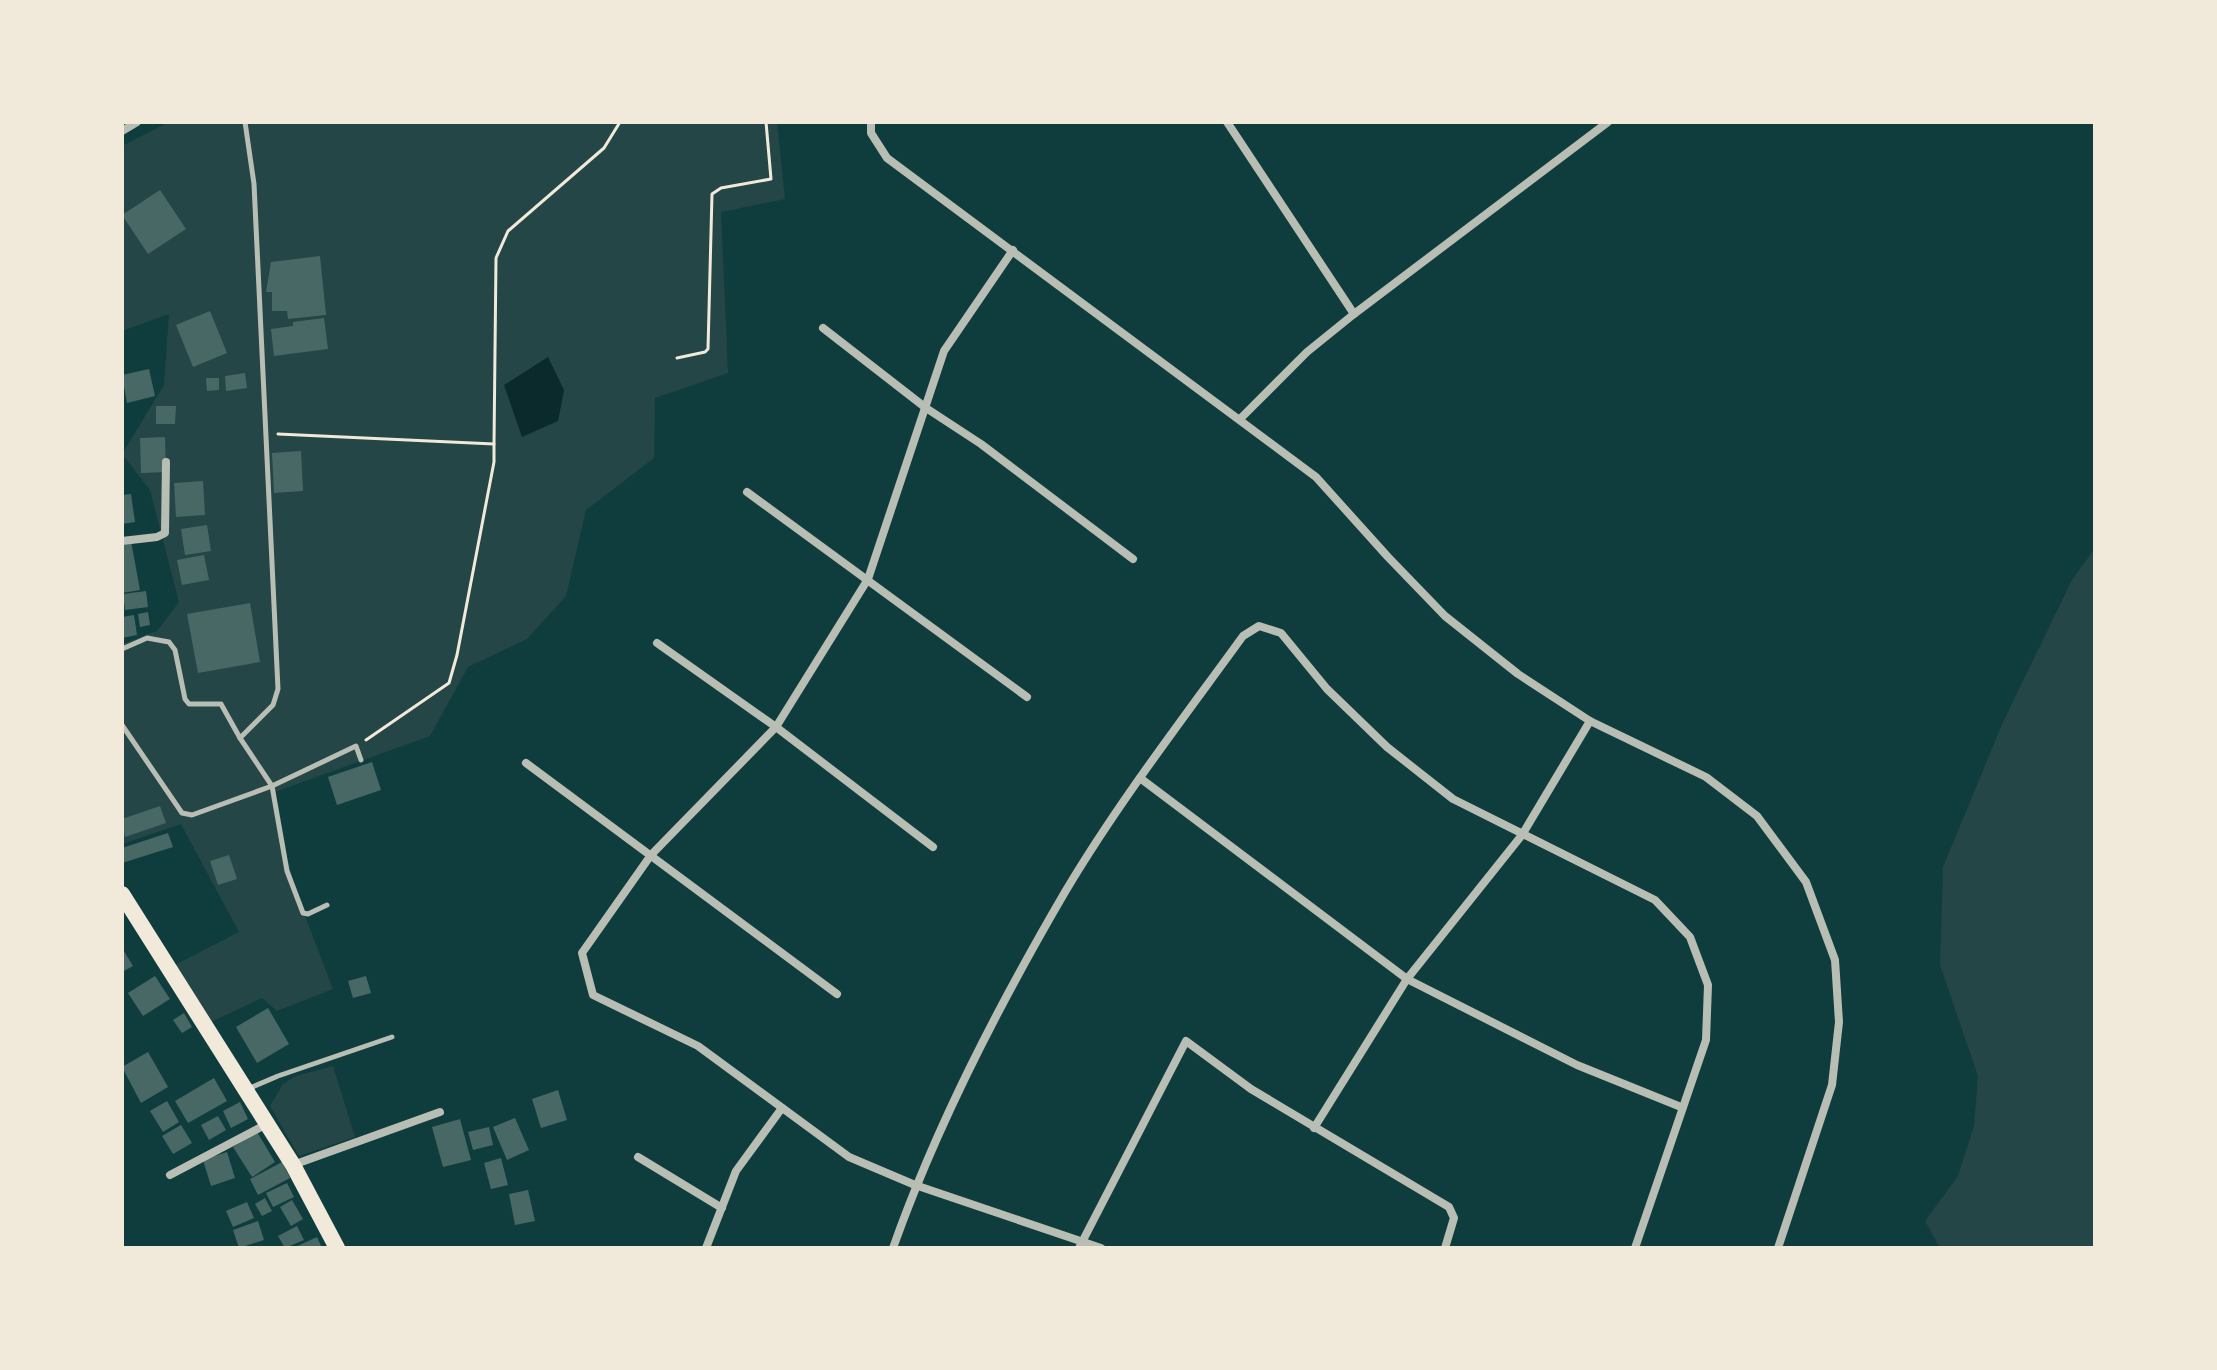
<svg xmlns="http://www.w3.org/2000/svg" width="2217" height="1370" viewBox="0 0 2217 1370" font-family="'Roboto Condensed',sans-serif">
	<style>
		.green { fill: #244646 }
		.water { fill: #0a2a2b }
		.building { fill: #486865 }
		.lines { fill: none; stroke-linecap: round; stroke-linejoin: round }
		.path { stroke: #f1e9da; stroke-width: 3 }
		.service { stroke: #b8beb3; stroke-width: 5 }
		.minor { stroke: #b8beb3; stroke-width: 8 }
		.secondary { stroke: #f1e9da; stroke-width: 16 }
	</style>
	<rect width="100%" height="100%" fill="#0f3d3e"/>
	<g class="green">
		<polygon points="169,122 777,122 785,199 721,212 728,373 655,398 654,458 586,510 566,596 527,639 468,667 430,736 275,792 286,855 299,900 333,989 277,1011 262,998 211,1022 173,966 239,932 181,824 122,844 122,644 157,631 179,602 150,490 122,454 164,385 169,314 122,331 122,146"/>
		<polygon points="2095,548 2095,1248 1940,1248 1925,1221 1958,1176 1974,1126 1978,1076 1940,965 1943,867 2003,722 2072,580"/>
		<polygon points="333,1066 355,1137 299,1156 270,1106 283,1084 296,1076"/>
	</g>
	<polygon class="water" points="548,357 564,390 558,421 522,437 504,385"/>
	<g class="building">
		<polygon points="160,190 186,229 148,254 122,215"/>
		<polygon points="320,256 326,315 288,319 287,311 272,311 272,292 266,292 271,262"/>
		<polygon points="210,311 227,353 193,367 176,325"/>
		<polygon points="324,318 328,349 274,356 271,329 293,326 293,322"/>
		<polygon points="149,369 155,396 127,403 122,375"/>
		<polygon points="245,373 247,388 226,391 225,376"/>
		<polygon points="206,378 219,378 219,390 207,391"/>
		<polygon points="156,406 176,406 175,424 156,424"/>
		<polygon points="165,437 166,472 141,473 140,438"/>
		<polygon points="301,451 303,491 274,493 272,453"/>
		<polygon points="203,481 205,515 176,517 174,483"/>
		<polygon points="131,494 135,522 122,524 122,495"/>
		<polygon points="207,525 211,551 185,555 181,529"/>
		<polygon points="131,541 140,590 122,593 122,543"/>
		<polygon points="204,555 209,580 182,585 177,560"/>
		<polygon points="146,591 148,607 125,610 123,594"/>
		<polygon points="250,603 260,662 198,673 187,614"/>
		<polygon points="148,612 150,625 140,627 138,614"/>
		<polygon points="134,615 137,635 122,638 122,617"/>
		<polygon points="372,762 381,790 337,805 328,777"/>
		<polygon points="160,806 166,823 125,837 122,819"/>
		<polygon points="168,833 173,847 122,863 122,848"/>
		<polygon points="229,855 237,879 218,885 210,861"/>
		<polygon points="122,948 133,966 122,972"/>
		<polygon points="155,976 170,999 143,1016 128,993"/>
		<polygon points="366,976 371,993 353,998 348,981"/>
		<polygon points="268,1008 289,1044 257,1063 236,1027"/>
		<polygon points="184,1013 192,1027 182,1033 173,1020"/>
		<polygon points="148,1052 168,1087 141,1103 122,1067"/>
		<polygon points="214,1078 227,1101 188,1123 175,1101"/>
		<polygon points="558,1090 567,1120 541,1128 532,1099"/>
		<polygon points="167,1101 179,1122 163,1132 150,1111"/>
		<polygon points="240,1102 248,1119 231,1128 223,1111"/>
		<polygon points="218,1116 226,1130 209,1140 201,1125"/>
		<polygon points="515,1118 529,1150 507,1160 493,1127"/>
		<polygon points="460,1119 471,1160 443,1167 432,1127"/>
		<polygon points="181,1125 192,1143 173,1154 162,1136"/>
		<polygon points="489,1127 493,1145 473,1150 468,1132"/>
		<polygon points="257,1132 275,1162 252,1177 233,1147"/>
		<polygon points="227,1152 235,1178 211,1186 203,1160"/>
		<polygon points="501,1158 508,1185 491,1189 484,1163"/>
		<polygon points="282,1162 290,1178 258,1195 250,1179"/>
		<polygon points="287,1183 294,1197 273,1207 266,1193"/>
		<polygon points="528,1190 535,1221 515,1225 509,1194"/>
		<polygon points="265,1198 272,1211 262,1216 255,1204"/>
		<polygon points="292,1200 303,1219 291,1226 280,1207"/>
		<polygon points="247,1202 254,1218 233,1227 226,1211"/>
		<polygon points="258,1221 264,1240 239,1248 233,1230"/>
		<polygon points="297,1226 304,1240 285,1248 278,1236"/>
		<polygon points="317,1237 322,1248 293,1248"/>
	</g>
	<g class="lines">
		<g class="path">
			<polyline points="677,358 705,352 708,349 712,194 721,188 771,179 766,122"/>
			<polyline points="278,434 494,444 494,462 457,655 449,683 366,740"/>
			<polyline points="494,444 496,258 508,231 604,148 620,122"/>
		</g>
		<g class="service">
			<polyline points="122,649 147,638 169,642 175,650 185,699 189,704 221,704 240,738"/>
			<polyline points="122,725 182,813 192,815 272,786 240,738 273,705 278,689 254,184 245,122"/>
			<polyline points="327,905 308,914 303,913 287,871 272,786 356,746 361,760"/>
			<polyline points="250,1088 278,1076 392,1037"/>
		</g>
		<g class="minor">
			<polyline points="871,122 871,133 887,158 1316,477 1388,557 1445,616 1518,674 1590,721 1706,777 1757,816 1806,882 1835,960 1839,1022 1832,1085 1778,1248"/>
			<polyline points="1227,122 1354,314"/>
			<polyline points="122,131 137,122"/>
			<polyline points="1013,250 944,351 868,579 776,727 651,855 582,953 593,995 698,1046 849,1157 915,1185 1101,1248"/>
			<polyline points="823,328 926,408 981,444 1133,559"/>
			<polyline points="1240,419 1307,352 1354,314 1608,122"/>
			<polyline points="747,492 1027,697"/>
			<polyline points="122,541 157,537 165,533 166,462"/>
			<polyline points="657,643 776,727 933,847"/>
			<polyline points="526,763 837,994"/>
			<polyline points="1140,778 1407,979 1577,1065 1681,1107"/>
			<polyline points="1314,1128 1407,979 1522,835 1590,721"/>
			<polyline points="638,1157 722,1208"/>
			<polyline points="293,1165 440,1112"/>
			<polyline points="170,1175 267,1124"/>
			<polyline points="706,1248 736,1171 782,1108"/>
			<path d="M893,1248C937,1124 999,1005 1065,892C1118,803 1182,720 1243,636L1259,626L1281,633L1327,689L1387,747L1453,799L1655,900L1690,937L1708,985L1706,1040L1635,1248"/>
			<polyline points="1079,1248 1186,1041 1251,1089 1449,1207 1454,1218 1445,1248"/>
		</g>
		<polyline class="secondary" points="122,894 293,1165 337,1248"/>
	</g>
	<rect width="2217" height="1370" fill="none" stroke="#f1e9da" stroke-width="248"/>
</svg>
